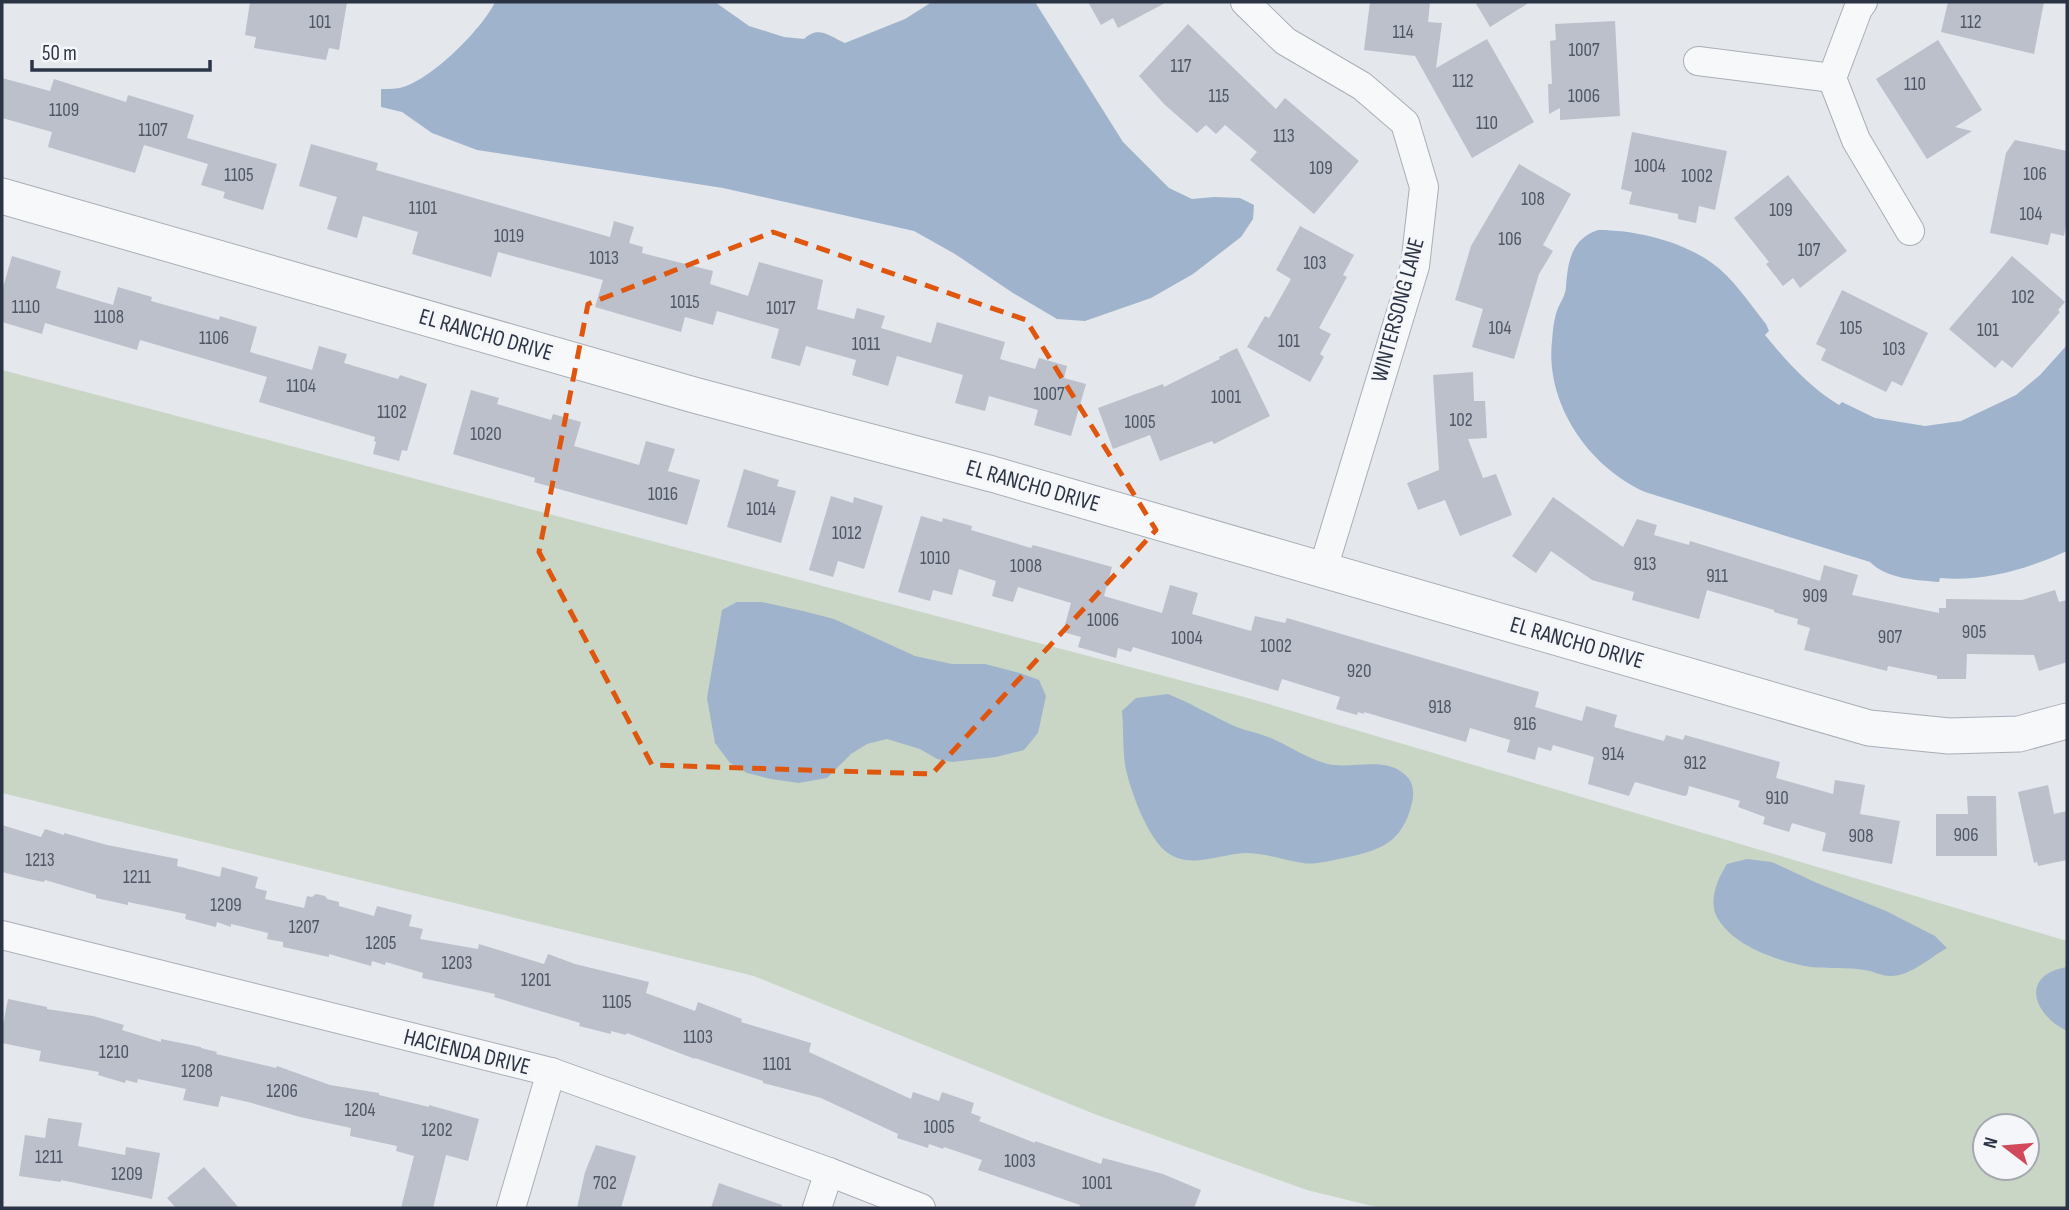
<svg xmlns="http://www.w3.org/2000/svg" width="2069" height="1210" viewBox="0 0 2069 1210" font-family="'Sofia Sans Condensed',sans-serif">
	<style>
		.green { fill: #c9d6c5; fill-rule: evenodd }
		.water { fill: #9fb4cc }
		.building { fill: #bbc0ca }
		.lines { fill: none; stroke-linecap: round; stroke-linejoin: round }
		.minor-casing { stroke: #a9aeb7; stroke-width: 30 }
		.tertiary-casing { stroke: #a9aeb7; stroke-width: 37 }
		.minor { stroke: #f7f8fa; stroke-width: 28 }
		.tertiary { stroke: #f7f8fa; stroke-width: 35 }
		.marked { fill: none; stroke: #df570f; stroke-width: 5; stroke-dasharray: 14 9; stroke-linejoin: round }
		.labels { text-anchor: middle; dominant-baseline: central; stroke-width: 6; stroke-linejoin: round; paint-order: stroke }
		.number-label { font-size: 19px; fill: #4f5766 }
		.street-label { font-size: 23px; fill: #2b3445; stroke: #f4f6f9 }
	</style>
	<rect width="100%" height="100%" fill="#e4e7ec"/>
	<path class="green" d="M2,370L1248,698L2067,941V1208H1380L1307,1190L1097,1115L754,976L2,793ZM1985,1126H2027V1168H1985Z"/>
	<g class="water">
		<path d="M495,2H715L749,26L784,37L804,39C819,25 829,36 845,43L905,19L932,2H1035L1123,142L1169,188L1192,199L1214,197L1240,198L1254,205L1253,219L1241,237L1193,274L1151,298L1085,321L1057,319L1013,293L955,254L914,231L723,188L477,150L432,133L402,112L381,107V89C388,89 397,89 403,87C432,79 483,28 495,2Z"/>
		<path d="M1598,230C1636,230 1681,241 1712,263C1733,278 1750,304 1766,324L1769,331L1765,335C1787,362 1809,387 1839,405L1842,402L1875,418L1888,420L1925,426L1961,421L2016,395L2040,375L2067,345V551C2027,569 1984,582 1940,578L1939,582C1916,580 1887,579 1870,562L1645,492C1589,467 1545,404 1552,341C1553,330 1554,314 1560,304C1562,300 1566,293 1566,286C1568,262 1571,239 1598,230Z"/>
		<polygon points="737,602 762,602 803,611 834,619 915,656 952,664 985,664 1020,673 1039,680 1046,696 1038,733 1024,750 996,757 952,762 937,759 920,749 887,739 867,744 851,754 827,778 799,783 771,779 747,773 730,763 715,743 707,698 722,610"/>
		<path d="M1168,694C1190,703 1209,714 1230,724C1244,731 1261,733 1275,740C1293,748 1308,759 1328,764C1350,769 1381,758 1400,771C1413,779 1415,790 1412,803C1402,845 1378,851 1339,859C1328,861 1314,865 1303,863C1283,860 1265,853 1245,853C1218,854 1188,871 1164,850C1147,834 1133,797 1127,774C1122,755 1124,731 1122,711L1136,698Z"/>
		<path d="M1747,859L1772,862L1817,883L1886,911L1935,936L1947,948C1931,957 1909,977 1890,976C1881,976 1873,971 1864,970C1847,967 1828,969 1811,967C1780,962 1735,947 1718,919C1707,902 1718,878 1727,864Z"/>
		<path d="M2067,967V1031C2032,1014 2020,975 2067,967Z"/>
	</g>
	<g class="building">
		<polygon points="250,2 347,2 339,50 329,48 326,60 254,48 256,37 245,35"/>
		<polygon points="1088,2 1167,2 1118,28 1113,18 1101,25"/>
		<polygon points="1370,2 1430,2 1428,22 1442,23 1436,68 1487,39 1534,122 1472,158 1415,56 1364,50"/>
		<polygon points="1475,2 1530,2 1490,27"/>
		<polygon points="1948,2 2044,2 2034,54 1941,32"/>
		<polygon points="1615,21 1620,116 1560,120 1560,108 1549,114 1548,84 1552,84 1550,41 1556,40 1555,24"/>
		<polygon points="1188,24 1276,109 1285,98 1359,161 1314,214 1250,160 1257,152 1225,125 1216,134 1206,125 1197,133 1164,104 1139,76"/>
		<polygon points="1938,40 1982,110 1955,127 1972,131 1927,159 1876,79"/>
		<polygon points="2,78 50,91 54,79 126,102 128,95 194,115 187,138 277,164 263,210 223,198 225,192 201,185 208,164 144,145 135,173 48,147 52,132 2,118"/>
		<polygon points="1632,132 1727,151 1715,210 1699,206 1696,223 1678,219 1678,214 1629,204 1632,192 1621,189"/>
		<polygon points="2015,140 2067,151 2067,218 2064,236 2051,233 2048,245 1990,233 2006,153"/>
		<polygon points="311,144 378,163 376,170 610,237 614,221 634,227 629,243 643,247 642,253 713,271 710,284 748,296 759,262 823,280 817,309 854,319 857,308 885,316 881,328 931,343 937,322 1005,342 1000,359 1035,369 1039,358 1067,366 1064,378 1086,384 1071,436 1034,425 1038,410 989,396 985,411 955,403 963,375 897,356 888,386 852,375 856,360 806,346 800,366 771,358 779,329 717,311 713,325 685,317 681,332 595,307 603,280 498,252 491,277 412,254 418,232 363,216 357,238 327,229 337,197 299,186"/>
		<polygon points="1519,164 1571,194 1543,245 1553,251 1539,274 1514,359 1472,347 1483,309 1455,300 1471,246"/>
		<polygon points="1788,175 1847,251 1800,288 1793,278 1783,286 1766,264 1769,262 1734,218"/>
		<polygon points="1300,226 1354,255 1343,275 1347,277 1319,328 1331,334 1320,354 1324,357 1310,382 1247,347 1265,316 1269,318 1291,279 1276,270"/>
		<polygon points="12,256 61,271 56,288 113,305 118,287 152,297 151,301 219,320 220,316 257,327 250,352 312,370 319,346 347,354 344,363 398,379 400,375 427,384 407,451 402,450 399,461 373,454 376,442 374,441 375,437 259,402 267,377 140,340 137,350 45,323 42,334 2,322 2,291"/>
		<polygon points="2012,256 2065,302 2058,310 2060,312 2012,368 2002,360 1995,368 1949,329"/>
		<polygon points="1842,290 1928,333 1902,386 1892,381 1886,392 1821,360 1826,349 1816,344"/>
		<polygon points="1237,348 1270,416 1214,444 1212,441 1160,461 1150,435 1113,449 1098,408 1163,384 1164,387 1220,359 1219,357"/>
		<polygon points="1473,372 1474,401 1485,401 1487,438 1468,439 1483,478 1496,474 1512,515 1460,536 1445,500 1418,510 1407,483 1439,470 1433,375"/>
		<polygon points="471,390 499,398 497,404 551,420 553,414 581,422 574,446 639,465 646,441 675,449 668,471 700,480 687,525 534,482 535,478 453,454"/>
		<polygon points="744,469 779,480 777,486 796,491 781,543 727,527"/>
		<polygon points="831,496 853,503 854,497 883,506 864,569 838,561 833,577 809,570"/>
		<polygon points="1553,497 1623,547 1637,519 1657,525 1654,535 1689,545 1690,541 1820,581 1824,565 1858,575 1852,595 1939,613 1939,608 1946,608 1946,599 2022,600 2055,590 2059,602 2067,600 2067,662 2039,671 2034,655 1967,654 1966,679 1937,679 1937,676 1888,666 1887,671 1804,650 1810,628 1797,624 1798,619 1774,612 1774,610 1707,590 1699,619 1632,600 1634,592 1592,580 1551,551 1536,573 1512,556"/>
		<polygon points="921,516 942,522 943,518 972,526 971,530 1031,548 1033,545 1112,567 1104,596 1162,613 1170,585 1198,593 1192,614 1251,631 1255,616 1285,623 1287,618 1539,692 1535,707 1582,721 1586,706 1617,715 1614,727 1664,741 1666,735 1683,740 1685,735 1780,762 1776,778 1833,794 1835,780 1865,785 1860,814 1900,821 1892,864 1822,851 1826,833 1792,823 1789,832 1763,824 1765,817 1738,807 1740,801 1689,786 1687,795 1684,796 1635,782 1629,796 1588,784 1594,757 1553,745 1551,751 1538,747 1535,760 1507,752 1510,740 1470,728 1466,742 1364,712 1364,714 1358,712 1357,715 1336,709 1340,697 1282,679 1278,691 1133,647 1131,652 1118,648 1116,658 1078,647 1081,637 1063,632 1071,603 1018,587 1013,602 992,596 996,581 959,569 952,595 933,590 930,601 898,592"/>
		<polygon points="2048,785 2054,814 2067,811 2067,860 2038,866 2037,862 2034,863 2018,792"/>
		<polygon points="1967,796 1996,796 1997,856 1936,856 1936,814 1968,814"/>
		<polygon points="2,825 41,837 45,829 64,835 64,833 107,845 178,859 177,866 220,877 222,867 258,877 255,888 267,891 265,899 304,908 307,896 312,897 316,894 325,896 327,899 339,902 339,906 374,916 377,906 412,915 409,926 423,929 420,939 478,949 479,944 544,964 548,954 575,964 649,982 646,993 695,1011 698,1002 742,1019 741,1022 811,1043 809,1052 911,1099 913,1092 939,1101 942,1092 974,1103 971,1113 981,1117 979,1121 1035,1143 1035,1141 1101,1164 1103,1158 1163,1174 1201,1190 1194,1208 1079,1208 1080,1205 978,1170 982,1160 944,1147 943,1149 929,1144 928,1148 897,1138 898,1134 821,1098 763,1083 763,1081 695,1058 695,1059 627,1033 626,1035 611,1031 611,1034 579,1026 580,1023 494,997 495,994 422,978 423,973 386,962 385,965 372,961 371,966 329,954 329,957 283,947 283,942 267,939 268,933 231,924 231,927 217,922 216,927 185,919 186,914 128,902 128,905 96,898 96,895 45,880 44,882 29,879 2,872"/>
		<polygon points="8,999 47,1007 47,1009 93,1016 124,1025 122,1030 161,1042 161,1039 201,1047 201,1048 217,1052 216,1054 276,1068 277,1066 330,1085 379,1093 379,1095 429,1107 429,1105 479,1119 468,1161 446,1155 433,1208 401,1208 414,1156 396,1151 397,1146 350,1136 351,1128 300,1117 248,1102 221,1096 218,1107 183,1100 186,1089 138,1079 137,1083 126,1080 125,1083 98,1075 99,1072 39,1061 41,1051 2,1043 2,1030"/>
		<polygon points="48,1118 82,1123 78,1146 125,1155 126,1147 160,1153 152,1199 61,1180 61,1182 19,1176 25,1135 45,1138"/>
		<polygon points="596,1145 636,1156 621,1208 577,1208 585,1172"/>
		<polygon points="204,1167 239,1208 176,1208 167,1198"/>
		<polygon points="719,1183 782,1205 781,1208 711,1208"/>
	</g>
	<g class="lines">
		<defs>
			<g id="minor">
				<polyline points="1245,2 1285,41 1362,86 1405,123 1424,187 1415,266 1323,569"/>
				<polyline points="1863,2 1858,9 1832,78 1856,140 1910,231"/>
				<polyline points="1698,61 1832,78"/>
				<polyline points="2,935 551,1072 829,1172 921,1208"/>
				<polyline points="511,1208 551,1072"/>
				<polyline points="817,1208 829,1172"/>
			</g>
			<polyline id="tertiary" points="2,196 694,395 992,474 1869,728 1949,736 2019,734 2067,721"/>
		</defs>
		<use href="#minor" class="minor-casing"/>
		<use href="#tertiary" class="tertiary-casing"/>
		<use href="#minor" class="minor"/>
		<use href="#tertiary" class="tertiary"/>
	</g>
	<path class="marked" d="M773,232L1026,320L1156,530L932,774L652,765L539,552L588,304Z"/>
	<g class="labels">
		<g class="number-label">
			<text x="320" y="22">101</text>
			<text x="1971" y="22">112</text>
			<text x="1403" y="32">114</text>
			<text x="1584" y="50">1007</text>
			<text x="1181" y="66">117</text>
			<text x="1463" y="81">112</text>
			<text x="1915" y="84">110</text>
			<text x="1219" y="96">115</text>
			<text x="1584" y="96">1006</text>
			<text x="64" y="110">1109</text>
			<text x="1487" y="123">110</text>
			<text x="153" y="130">1107</text>
			<text x="1284" y="136">113</text>
			<text x="1650" y="166">1004</text>
			<text x="1321" y="168">109</text>
			<text x="2035" y="174">106</text>
			<text x="239" y="175">1105</text>
			<text x="1697" y="176">1002</text>
			<text x="1533" y="199">108</text>
			<text x="423" y="208">1101</text>
			<text x="1781" y="210">109</text>
			<text x="2031" y="214">104</text>
			<text x="509" y="236">1019</text>
			<text x="1510" y="239">106</text>
			<text x="1809" y="250">107</text>
			<text x="604" y="258">1013</text>
			<text x="1315" y="263">103</text>
			<text x="2023" y="297">102</text>
			<text x="685" y="302">1015</text>
			<text x="26" y="307">1110</text>
			<text x="781" y="308">1017</text>
			<text x="109" y="317">1108</text>
			<text x="1500" y="328">104</text>
			<text x="1851" y="328">105</text>
			<text x="1988" y="330">101</text>
			<text x="214" y="338">1106</text>
			<text x="1289" y="341">101</text>
			<text x="866" y="344">1011</text>
			<text x="1894" y="349">103</text>
			<text x="301" y="386">1104</text>
			<text x="1049" y="394">1007</text>
			<text x="1226" y="397">1001</text>
			<text x="392" y="412">1102</text>
			<text x="1461" y="420">102</text>
			<text x="1140" y="422">1005</text>
			<text x="486" y="434">1020</text>
			<text x="663" y="494">1016</text>
			<text x="761" y="509">1014</text>
			<text x="847" y="533">1012</text>
			<text x="935" y="558">1010</text>
			<text x="1645" y="564">913</text>
			<text x="1026" y="566">1008</text>
			<text x="1717" y="576">911</text>
			<text x="1815" y="596">909</text>
			<text x="1103" y="620">1006</text>
			<text x="1974" y="632">905</text>
			<text x="1890" y="637">907</text>
			<text x="1187" y="638">1004</text>
			<text x="1276" y="646">1002</text>
			<text x="1359" y="671">920</text>
			<text x="1440" y="707">918</text>
			<text x="1525" y="724">916</text>
			<text x="1613" y="754">914</text>
			<text x="1695" y="763">912</text>
			<text x="1777" y="798">910</text>
			<text x="1966" y="835">906</text>
			<text x="1861" y="836">908</text>
			<text x="40" y="860">1213</text>
			<text x="137" y="877">1211</text>
			<text x="226" y="905">1209</text>
			<text x="304" y="927">1207</text>
			<text x="381" y="943">1205</text>
			<text x="457" y="963">1203</text>
			<text x="536" y="980">1201</text>
			<text x="617" y="1002">1105</text>
			<text x="698" y="1037">1103</text>
			<text x="114" y="1052">1210</text>
			<text x="777" y="1064">1101</text>
			<text x="197" y="1071">1208</text>
			<text x="282" y="1091">1206</text>
			<text x="360" y="1110">1204</text>
			<text x="939" y="1127">1005</text>
			<text x="437" y="1130">1202</text>
			<text x="49" y="1157">1211</text>
			<text x="1020" y="1161">1003</text>
			<text x="127" y="1174">1209</text>
			<text x="605" y="1183">702</text>
			<text x="1097" y="1183">1001</text>
		</g>
		<g class="street-label">
			<text transform="translate(1398 310) rotate(-75)">WINTERSONG LANE</text>
			<text transform="translate(486 335) rotate(16)">EL RANCHO DRIVE</text>
			<text transform="translate(1033 486) rotate(16)">EL RANCHO DRIVE</text>
			<text transform="translate(1577 643) rotate(16)">EL RANCHO DRIVE</text>
			<text transform="translate(467 1052) rotate(14)">HACIENDA DRIVE</text>
		</g>
	</g>
	<rect width="2069" height="1210" fill="none" stroke="#2b3445" stroke-width="7"/>
	<g transform="translate(2006 1147) rotate(286)"><circle r="33" fill="#f4f6f9" stroke="#a4a8b1" stroke-width="2"/>
	<path d="M0-5L12 26L0 18L-12 26Z" fill="#d1495b"/>
	<text y="-10" font-size="19" font-weight="bold" text-anchor="middle" fill="#2b3445">N</text>
	</g>
	<path d="M32 60v10h178v-10" fill="none" stroke="#2b3445" stroke-width="3.5"/>
	<text x="42" y="60" font-size="21" fill="#2b3445" stroke="#f4f6f9" stroke-width="5" paint-order="stroke">50 m</text>
</svg>
